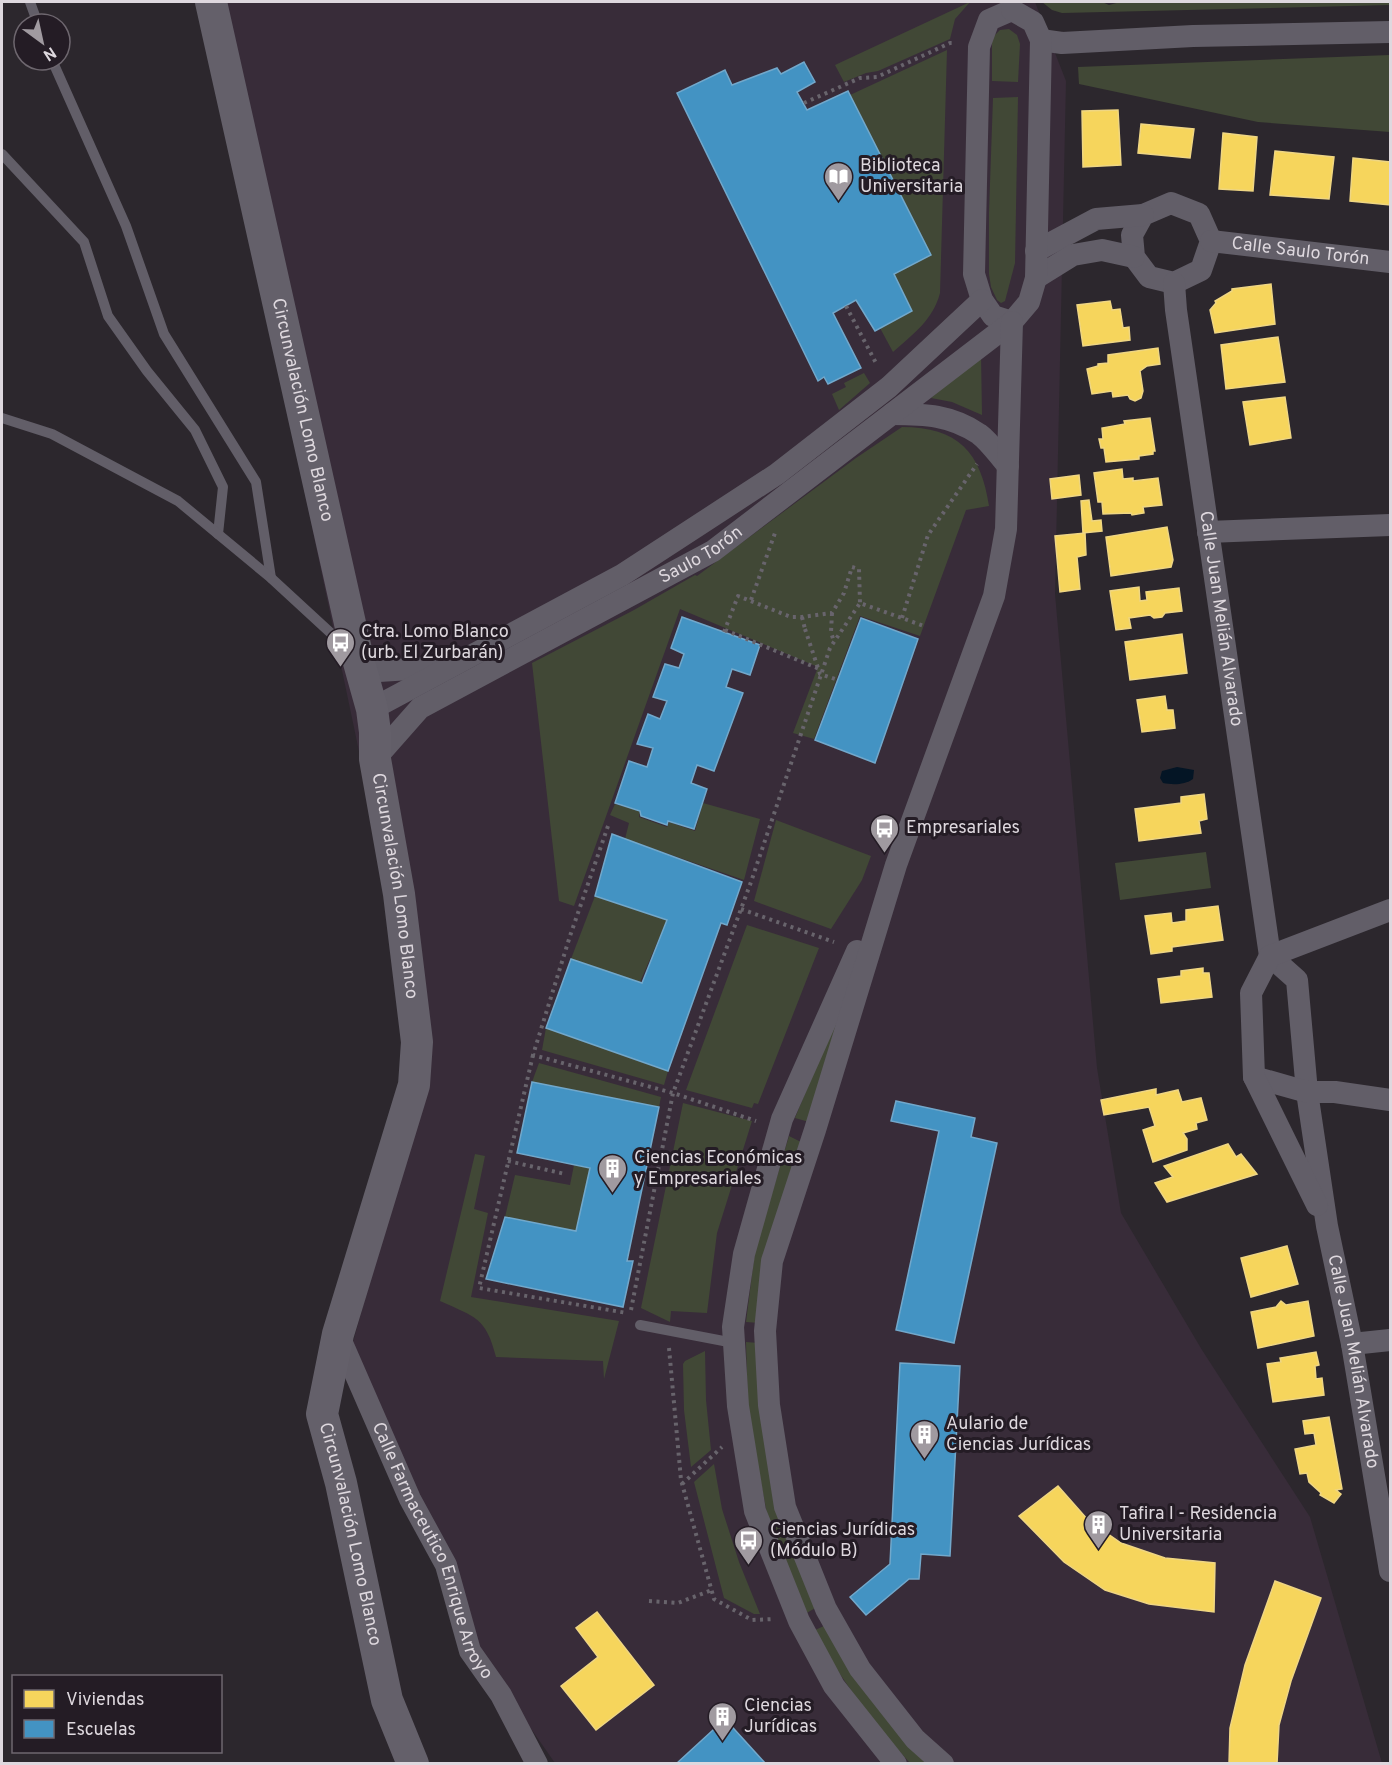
<svg xmlns="http://www.w3.org/2000/svg" width="1392" height="1765" viewBox="0 0 1392 1765" font-family="Overpass,sans-serif">
	<style>
		.built { fill: #382c39 }
		.green { fill: #414836 }
		.water { fill: #041525 }
		.homes { fill: #f6d55c; stroke: #efd683; stroke-width: 1.5 }
		.schools { fill: #4393c3; stroke: #72a8cb; stroke-width: 1.5 }
		.lines { fill: none; stroke-linecap: round; stroke-linejoin: round }
		.path { stroke: #68646c; stroke-width: 4; stroke-dasharray: 3 4.5; stroke-linecap: butt }
		.lane { stroke: #625e68; stroke-width: 10 }
		.street { stroke: #625e68; stroke-width: 22 }
		.secondary { stroke: #64606a; stroke-width: 32 }
		.path-bridge { stroke: #68646c; stroke-width: 4; stroke-dasharray: 3 4.5; stroke-linecap: butt }
		.labels { text-anchor: middle; dominant-baseline: central; stroke-width: 6; stroke-linejoin: round; paint-order: stroke }
		.poi-label { font-size: 18px; fill: #ded8de; stroke: #241c25; text-anchor: start }
		.street-label { font-size: 18px; fill: #ded8de; stroke: #241c25 }
	</style>
	<rect width="100%" height="100%" fill="#2c272d"/>
	<polygon class="built" points="202,2 1035,2 1066,81 1055,594 1097,1068 1121,1213 1202,1350 1310,1517 1382,1763 555,1763 475,1649 346,1367 427,1076"/>
	<g class="green">
		<polygon points="970,2 955,19 950,39 878,71 866,73 844,82 835,65"/>
		<polygon points="1042,2 1102,2 1109,5 1120,2 1390,2 1390,5 1062,13 1052,10"/>
		<polygon points="1009,29 1017,35 1020,44 1018,82 992,81 992,38 1000,30"/>
		<path d="M947,50L940,293C933,320 913,334 893,352L880,328L894,274L931,255L850,95Z"/>
		<polygon points="1390,55 1390,132 1258,122 1079,84 1078,67"/>
		<polygon points="1018,97 1015,263 1005,301 1001,303 997,300 991,287 989,274 989,212 993,98"/>
		<polygon points="981,354 982,415 952,402 931,398"/>
		<polygon points="864,373 870,383 839,410 832,394 846,387 844,383"/>
		<path d="M902,427C958,427 981,452 989,506L966,510L920,636L860,616L814,739L793,733L818,667L680,609L574,906L559,901L532,663L634,610L695,575L697,576L856,458Z"/>
		<polygon points="703,803 760,819 744,880 625,839 629,823 610,815 615,804 640,811 639,817 667,827 669,822 695,831"/>
		<polygon points="776,820 871,856 862,880 831,929 754,901"/>
		<polygon points="1206,852 1211,888 1120,900 1115,863"/>
		<polygon points="595,896 667,920 640,982 571,959"/>
		<polygon points="747,925 819,948 758,1104 754,1103 752,1108 686,1090"/>
		<polygon points="867,941 809,1122 795,1118"/>
		<polygon points="546,1028 668,1071 664,1085 542,1050"/>
		<polygon points="539,1063 661,1097 659,1107 532,1082"/>
		<polygon points="683,1103 752,1121 717,1233 707,1313 671,1311 670,1322 641,1308"/>
		<polygon points="789,1136 801,1142 760,1323 746,1322 755,1251"/>
		<path d="M475,1154L485,1156L474,1209L488,1213L471,1297L619,1321L604,1379L603,1361L496,1357C486,1317 475,1317 440,1301Z"/>
		<polygon points="574,1165 590,1168 576,1231 505,1217 515,1175 570,1185"/>
		<polygon points="746,1342 759,1343 817,1607 805,1614 768,1519 748,1415"/>
		<polygon points="705,1351 706,1400 711,1450 691,1467 684,1410 683,1364 685,1361"/>
		<polygon points="714,1464 722,1509 739,1562 760,1614 754,1614 724,1598 694,1482"/>
		<path d="M826,1625L931,1763H910C873,1723 841,1679 813,1631Z"/>
	</g>
	<path class="water" d="M1177,767L1194,770L1193,779C1185,785 1172,785 1163,783L1160,778L1162,771Z"/>
	<g class="homes">
		<polygon points="1118,110 1121,165 1083,167 1082,111"/>
		<polygon points="1141,124 1194,129 1190,158 1138,153"/>
		<polygon points="1223,133 1257,137 1253,191 1219,189"/>
		<polygon points="1275,151 1334,157 1329,199 1270,195"/>
		<polygon points="1353,158 1390,162 1390,205 1350,201"/>
		<polygon points="1271,284 1275,324 1215,333 1210,310 1216,303 1215,301 1232,291 1232,289"/>
		<polygon points="1110,301 1112,310 1120,309 1123,328 1129,327 1130,340 1083,346 1077,305"/>
		<polygon points="1278,337 1285,382 1226,389 1221,345"/>
		<polygon points="1158,348 1160,364 1147,366 1140,371 1143,391 1141,398 1135,401 1130,399 1128,395 1113,397 1112,391 1092,394 1087,369 1098,366 1098,364 1108,363 1108,355"/>
		<polygon points="1285,397 1291,438 1250,445 1243,402"/>
		<polygon points="1150,418 1155,451 1153,451 1153,454 1139,456 1139,459 1106,462 1104,448 1101,448 1099,439 1103,439 1102,428 1125,424 1124,421"/>
		<polygon points="1122,469 1123,479 1133,478 1133,481 1158,478 1162,505 1143,507 1144,513 1132,515 1131,513 1103,514 1102,502 1098,502 1094,473"/>
		<polygon points="1079,475 1081,495 1052,499 1050,479"/>
		<polygon points="1089,500 1092,521 1101,520 1102,531 1083,533 1081,501"/>
		<polygon points="1167,527 1173,560 1171,567 1111,576 1106,537"/>
		<polygon points="1085,533 1086,555 1077,557 1080,589 1060,592 1055,536"/>
		<polygon points="1139,587 1140,601 1147,600 1146,592 1179,588 1182,611 1165,613 1162,617 1154,618 1150,615 1129,618 1131,628 1116,630 1110,591"/>
		<polygon points="1182,634 1187,673 1130,680 1125,642"/>
		<polygon points="1165,696 1167,710 1173,710 1175,728 1142,732 1137,700"/>
		<polygon points="1204,794 1207,819 1199,821 1201,833 1139,841 1135,809 1181,803 1181,797"/>
		<polygon points="1218,906 1223,940 1172,947 1172,951 1151,954 1145,916 1171,913 1172,923 1186,921 1186,910"/>
		<polygon points="1203,968 1203,973 1209,973 1212,997 1161,1003 1158,979 1181,976 1181,971"/>
		<polygon points="1156,1089 1156,1095 1178,1090 1182,1102 1201,1098 1207,1120 1196,1123 1197,1129 1183,1133 1187,1139 1187,1150 1153,1162 1143,1130 1155,1126 1149,1107 1104,1115 1101,1100"/>
		<polygon points="1228,1144 1236,1157 1241,1154 1257,1174 1167,1202 1155,1183 1173,1177 1164,1166"/>
		<polygon points="1287,1246 1298,1284 1251,1297 1241,1258"/>
		<polygon points="1281,1301 1286,1305 1308,1301 1314,1336 1258,1348 1251,1312 1276,1307"/>
		<polygon points="1316,1352 1319,1365 1315,1366 1316,1379 1322,1378 1324,1395 1273,1402 1267,1364 1281,1362 1280,1358"/>
		<polygon points="1329,1417 1342,1489 1336,1490 1341,1494 1334,1503 1320,1495 1321,1493 1309,1482 1307,1473 1300,1474 1295,1449 1316,1445 1314,1433 1305,1434 1303,1421"/>
		<polygon points="1058,1486 1088,1520 1121,1543 1165,1558 1215,1563 1214,1612 1149,1604 1105,1590 1064,1562 1019,1516"/>
		<polygon points="1275,1581 1321,1598 1291,1681 1279,1725 1277,1764 1229,1764 1230,1728 1245,1665"/>
		<polygon points="597,1612 654,1685 596,1730 561,1686 598,1657 576,1628"/>
	</g>
	<g class="schools">
		<polygon points="804,62 815,82 797,92 807,110 848,91 931,255 894,274 912,311 875,331 856,300 833,313 861,368 828,384 824,377 818,381 677,93 725,70 732,85 777,68 781,74"/>
		<polygon points="682,617 760,645 750,675 732,669 726,687 743,693 714,771 697,765 691,783 707,789 694,829 668,821 667,825 641,816 640,811 615,803 629,761 647,767 653,748 637,744 648,714 660,719 667,701 653,697 665,664 679,668 684,654 671,648"/>
		<polygon points="861,618 918,639 875,763 815,740"/>
		<polygon points="612,834 742,882 727,925 721,923 668,1071 546,1028 571,959 642,983 667,920 595,896"/>
		<polygon points="532,1082 659,1107 627,1261 633,1261 623,1307 486,1279 505,1217 576,1231 590,1168 517,1153"/>
		<polygon points="896,1101 975,1118 971,1137 997,1143 954,1343 896,1330 939,1131 891,1121"/>
		<polygon points="900,1363 960,1366 950,1556 921,1554 919,1579 909,1579 866,1615 850,1597 890,1564"/>
		<polygon points="725,1719 766,1764 676,1764"/>
	</g>
	<g class="lines">
		<g class="path">
			<polyline points="804,103 860,78 877,77 950,43 956,43"/>
			<polyline points="846,306 877,365"/>
			<polyline points="751,600 775,533"/>
			<polyline points="832,613 831,632 834,642"/>
			<polyline points="802,617 805,629"/>
			<polyline points="902,618 928,535 977,464"/>
			<polyline points="725,630 822,670"/>
			<polyline points="724,632 738,596 791,617 802,617 832,613 844,593 852,567 859,569 860,603"/>
			<polyline points="608,826 570,936 533,1055 673,1093 756,1121"/>
			<polyline points="741,909 834,942"/>
			<polyline points="533,1055 479,1288 627,1313"/>
			<polyline points="508,1161 565,1174"/>
			<polyline points="631,1310 673,1093 751,882 830,648 860,603 924,626"/>
			<polyline points="669,1348 681,1480 714,1599 752,1620 775,1619"/>
			<polyline points="682,1484 722,1447"/>
			<polyline points="649,1601 678,1603 712,1590"/>
		</g>
		<g class="lane">
			<polyline points="30,2 38,24"/>
			<polyline points="52,60 126,226 164,334 256,482 271,578"/>
			<polyline points="2,154 84,242 108,316 147,371 195,430 223,487 218,534"/>
			<polyline points="2,418 52,434 178,501 271,578 347,648"/>
			<polyline points="640,1325 734,1343"/>
		</g>
		<g class="street">
			<polyline points="1012,10 989,20 979,47 974,274 982,300 993,316 1012,322"/>
			<polyline points="1041,40 1062,43 1193,36 1390,32"/>
			<polygon points="1171,203 1199,214 1211,241 1201,270 1174,283 1149,277 1134,257 1132,235 1143,215"/>
			<path id="s1" d="M1211,241L1390,262"/>
			<polyline points="1036,251 1096,219 1143,215"/>
			<polyline points="1036,278 1073,255 1102,250 1134,257"/>
			<path id="s2" d="M1174,283L1176,310L1270,956L1297,980L1307,1092L1327,1226L1352,1344L1390,1571"/>
			<path d="M892,414C925,414 951,415 979,434C990,442 999,456 1008,466"/>
			<polyline points="1208,532 1390,525"/>
			<polyline points="363,672 442,667"/>
			<polyline points="372,709 622,575 777,474 889,387 982,300"/>
			<path id="s3" d="M375,759L420,708L713,551L1012,322L1029,302L1036,278L1041,40L1033,22L1012,10"/>
			<polyline points="857,951 782,1119 744,1254 733,1327 738,1406 755,1511 799,1621 834,1686 896,1764"/>
			<polyline points="1254,1077 1307,1092 1335,1092 1390,1100"/>
			<polyline points="1317,1205 1254,1077 1251,993 1270,956 1390,910"/>
			<path id="s4" d="M338,1334L410,1499L446,1565L470,1651L501,1695L537,1764"/>
			<polyline points="1352,1344 1390,1340"/>
			<polyline points="943,1764 915,1739 860,1669 826,1609 785,1507 769,1405 765,1331 772,1261 815,1130 896,865 994,596 1006,529 1012,322"/>
		</g>
		<path class="secondary" id="s5" d="M211,2L358,659L372,709L375,732V759L399,894L417,1042L414,1085L338,1334L322,1414L341,1483L387,1700L413,1764"/>
		<polyline class="path-bridge" points="805,629 820,674 838,680"/>
	</g>
	<defs>
		<symbol id="library-pin" viewBox="-11 -11 22 30"><path d="M0 17L-7.5 6A9.5 9.5 0 1 1 7.5 6Z" fill="#a09aa0" stroke="#241c25"/><path d="M-6-4Q-3-5.5-.7-3.5V5Q-3 3-6 4ZM6-4Q3-5.5 .7-3.5V5Q3 3 6 4Z" fill="#fff"/></symbol>
		<symbol id="bus-pin" viewBox="-11 -11 22 30"><path d="M0 17L-7.5 6A9.5 9.5 0 1 1 7.5 6Z" fill="#a09aa0" stroke="#241c25"/><path d="M-5-6H5V4H4V6H2V4H-2V6H-4V4H-5ZM-3.5-4V0h7V-4ZM-3.5 1.2v1.5H-2V1.2ZM2 1.2v1.5H3.5V1.2Z" fill="#fff"/></symbol>
		<symbol id="building-pin" viewBox="-11 -11 22 30"><path d="M0 17L-7.5 6A9.5 9.5 0 1 1 7.5 6Z" fill="#a09aa0" stroke="#241c25"/><path d="M-4-6H4V6H1V3H-1V6H-4ZM-2.5-4.3h1.7v1.8h-1.7ZM.8-4.3h1.7v1.8H.8ZM-2.5-1h1.7V.8h-1.7ZM.8-1h1.7V.8H.8Z" fill="#fff"/></symbol>
	</defs>
	<g fill-rule="evenodd">
		<use href="#library-pin" x="822" y="160" width="33" height="45"/>
		<use href="#bus-pin" x="324" y="626" width="33" height="45"/>
		<use href="#bus-pin" x="868" y="812" width="33" height="45"/>
		<use href="#building-pin" x="596" y="1152" width="33" height="45"/>
		<use href="#building-pin" x="908" y="1418" width="33" height="45"/>
		<use href="#building-pin" x="1082" y="1508" width="33" height="45"/>
		<use href="#bus-pin" x="732" y="1524" width="33" height="45"/>
		<use href="#building-pin" x="706" y="1700" width="33" height="45"/>
	</g>
	<g class="labels">
		<g class="poi-label">
			<text x="860" y="166">Biblioteca<tspan x="860" dy="21">Universitaria</tspan></text>
			<text x="361" y="632">Ctra. Lomo Blanco<tspan x="361" dy="21">(urb. El Zurbarán)</tspan></text>
			<text x="906" y="828">Empresariales</text>
			<text x="634" y="1158">Ciencias Económicas<tspan x="634" dy="21">y Empresariales</tspan></text>
			<text x="946" y="1424">Aulario de<tspan x="946" dy="21">Ciencias Jurídicas</tspan></text>
			<text x="1119" y="1514">Tafira I - Residencia<tspan x="1119" dy="21">Universitaria</tspan></text>
			<text x="770" y="1530">Ciencias Jurídicas<tspan x="770" dy="21">(Módulo B)</tspan></text>
			<text x="744" y="1706">Ciencias<tspan x="744" dy="21">Jurídicas</tspan></text>
		</g>
		<g class="street-label">
			<text stroke="none"><textPath href="#s1" startOffset="90">Calle Saulo Torón</textPath></text>
			<text stroke="none"><textPath href="#s5" startOffset="418">Circunvalación Lomo Blanco</textPath></text>
			<text stroke="none"><textPath href="#s3" startOffset="388">Saulo Torón</textPath></text>
			<text stroke="none"><textPath href="#s2" startOffset="339">Calle Juan Melián Alvarado</textPath></text>
			<text stroke="none"><textPath href="#s5" startOffset="904">Circunvalación Lomo Blanco</textPath></text>
			<text stroke="none"><textPath href="#s2" startOffset="1102">Calle Juan Melián Alvarado</textPath></text>
			<text stroke="none"><textPath href="#s5" startOffset="1570">Circunvalación Lomo Blanco</textPath></text>
			<text stroke="none"><textPath href="#s4" startOffset="237">Calle Farmaceutico Enrique Arroyo</textPath></text>
		</g>
	</g>
	<rect width="1392" height="1765" fill="none" stroke="#ded8de" stroke-width="6"/>
	<rect x="12" y="1675" width="210" height="78" fill="#241c25" stroke="#6e676f" stroke-width="1.5"/>
	<rect x="24" y="1690" width="30" height="18" fill="#f6d55c" stroke="#6e676f" stroke-width="1.5"/>
	<text x="66" y="1705" font-size="18" fill="#ded8de">Viviendas</text>
	<rect x="24" y="1720" width="30" height="18" fill="#4393c3" stroke="#6e676f" stroke-width="1.5"/>
	<text x="66" y="1735" font-size="18" fill="#ded8de">Escuelas</text>
	<g transform="translate(42 42) rotate(147)"><circle r="28" fill="#241c25" stroke="#6e676f" stroke-width="1.5"/>
	<path d="M0-4.5L10 22L0 15L-10 22Z" fill="#a09aa0"/>
	<text y="-9" font-size="16" font-weight="bold" text-anchor="middle" fill="#ded8de">N</text>
	</g>
</svg>
